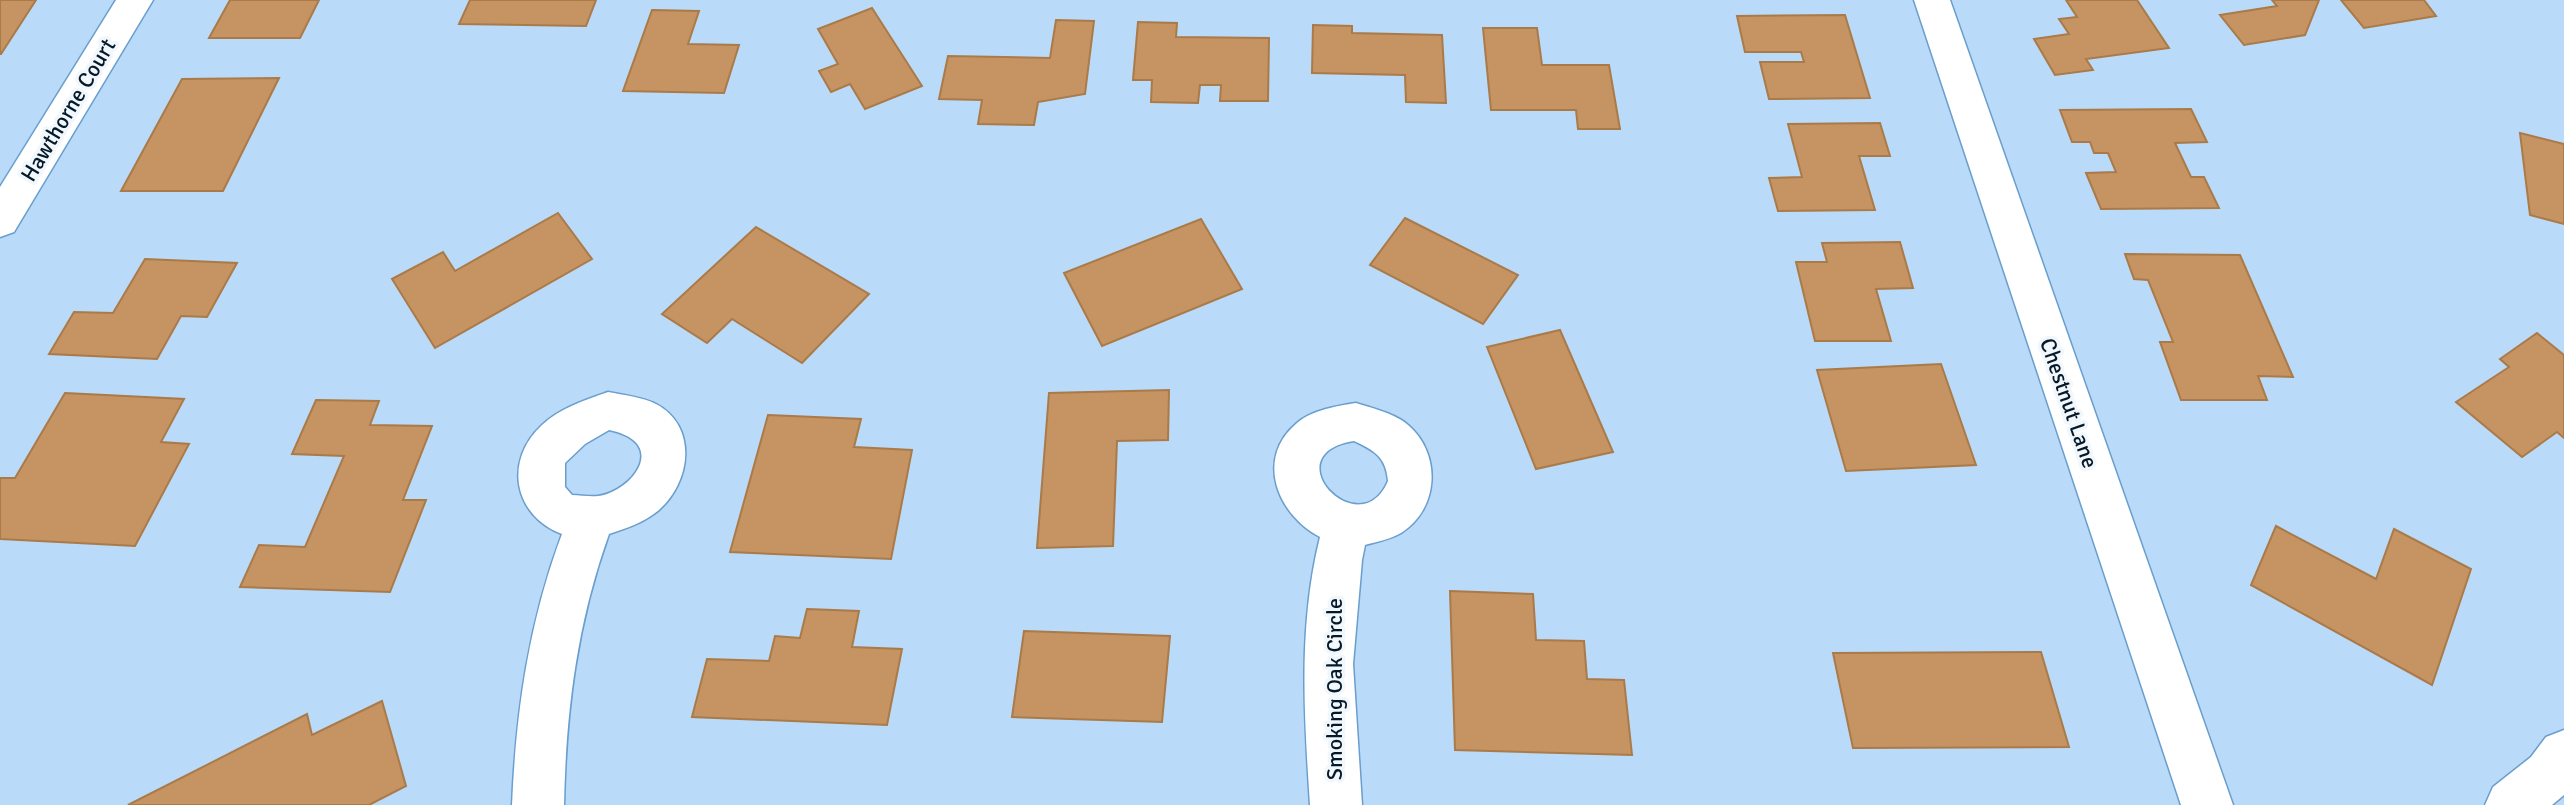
<svg xmlns="http://www.w3.org/2000/svg" width="2564" height="805" viewBox="0 0 2564 805" font-family="Signika,sans-serif">
	<style>
		.building { fill: #c69462; stroke: #aa7a48; stroke-width: 2 }
		.lines { fill: none; stroke-linecap: round; stroke-linejoin: round }
		.street-casing { stroke: #699ecd; stroke-width: 3 }
		.street { fill: #fff; fill-rule: evenodd }
		.labels { text-anchor: middle; dominant-baseline: central; stroke-width: 7; stroke-linejoin: round; paint-order: stroke }
		.street-label { font-size: 22px; fill: #04192a; stroke: #f2f7fc }
	</style>
	<rect width="100%" height="100%" fill="#b9daf8"/>
	<g class="building">
		<polygon points="0,0 36,0 1,54 0,54"/>
		<polygon points="230,0 319,0 300,38 209,38"/>
		<polygon points="470,0 596,0 586,26 459,24"/>
		<polygon points="2066,0 2137,0 2169,48 2086,59 2093,70 2055,75 2034,39 2069,34 2059,19 2077,17"/>
		<polygon points="2272,0 2319,0 2305,35 2244,45 2220,15 2277,6"/>
		<polygon points="2341,0 2424,0 2436,16 2364,28"/>
		<polygon points="872,8 922,86 865,109 850,84 831,92 819,71 838,64 818,29"/>
		<polygon points="652,10 699,11 688,44 739,45 724,93 623,91"/>
		<polygon points="1845,15 1870,98 1769,99 1760,62 1804,62 1801,52 1745,52 1737,16"/>
		<polygon points="1056,20 1094,21 1085,94 1038,102 1034,125 978,124 982,100 939,99 948,56 1050,58"/>
		<polygon points="1138,22 1177,23 1176,37 1269,38 1268,101 1220,101 1221,85 1200,85 1198,103 1151,102 1152,80 1133,80"/>
		<polygon points="1313,25 1352,26 1352,33 1442,35 1446,103 1406,102 1405,75 1312,73"/>
		<polygon points="1483,28 1537,28 1542,65 1609,65 1620,129 1578,129 1576,110 1491,110"/>
		<polygon points="279,78 223,191 121,191 182,79"/>
		<polygon points="2191,109 2207,142 2175,143 2191,177 2204,177 2219,208 2101,209 2086,173 2116,172 2108,153 2094,153 2090,142 2072,142 2060,110"/>
		<polygon points="1880,123 1890,156 1859,156 1875,210 1778,211 1769,178 1802,177 1788,124"/>
		<polygon points="2520,133 2564,144 2564,224 2530,215"/>
		<polygon points="558,213 592,259 435,348 392,279 443,252 455,271"/>
		<polygon points="1405,218 1518,275 1483,324 1370,265"/>
		<polygon points="1201,219 1242,289 1102,346 1064,273"/>
		<polygon points="756,227 869,294 802,363 732,319 707,343 662,314"/>
		<polygon points="1900,242 1913,288 1876,289 1891,341 1815,341 1796,262 1827,262 1822,243"/>
		<polygon points="2125,254 2240,255 2293,377 2258,376 2267,400 2181,400 2160,342 2173,342 2148,280 2134,279"/>
		<polygon points="145,259 237,263 207,317 181,316 157,359 49,354 74,312 113,313"/>
		<polygon points="1560,330 1613,452 1536,469 1487,347"/>
		<polygon points="2537,333 2564,355 2564,438 2557,432 2522,457 2456,402 2509,367 2500,359"/>
		<polygon points="1941,364 1976,465 1846,471 1817,370"/>
		<polygon points="1169,390 1168,440 1117,441 1113,546 1037,548 1049,393"/>
		<polygon points="65,393 184,399 161,442 189,444 135,546 0,539 0,478 15,478"/>
		<polygon points="316,400 379,401 370,425 432,426 403,500 426,500 390,592 240,587 259,545 305,547 344,456 292,454"/>
		<polygon points="768,415 861,419 854,447 912,450 891,559 730,552"/>
		<polygon points="2276,526 2376,579 2394,529 2471,569 2432,685 2251,585"/>
		<polygon points="1450,591 1533,594 1536,640 1584,641 1587,679 1624,680 1632,755 1455,750"/>
		<polygon points="807,609 859,611 852,647 902,649 887,725 692,717 707,659 769,661 775,636 800,638"/>
		<polygon points="1024,631 1170,636 1162,722 1012,717"/>
		<polygon points="2041,652 2069,747 1853,748 1833,653"/>
		<polygon points="382,701 406,786 369,805 128,805 307,714 312,735"/>
	</g>
	<g class="lines">
		<defs>
			<g id="street">
				<polygon points="116,0 153,0 14,232 0,237 0,187"/>
				<polygon points="1914,0 1950,0 2233,805 2181,805"/>
				<path d="M608,392C624,395 642,397 656,404C698,426 691,482 659,510C643,523 627,528 609,534C577,623 566,711 564,805H512C516,711 529,622 562,534C514,516 503,461 542,425C560,408 585,400 608,392ZM609,430C671,443 631,492 598,496C590,497 580,495 572,495L565,487V463L585,444Z"/>
				<path d="M1356,403C1372,408 1396,414 1408,425C1442,454 1439,509 1401,533C1391,539 1376,542 1365,545L1362,560L1353,664L1362,805H1310C1304,715 1298,625 1320,537C1278,515 1254,459 1297,423C1312,410 1337,406 1356,403ZM1354,441C1375,451 1386,457 1388,481C1360,547 1271,454 1354,441Z"/>
				<polygon points="2564,730 2564,795 2552,805 2485,805 2493,787 2531,757 2546,737"/>
			</g>
		</defs>
		<use href="#street" class="street-casing"/>
		<use href="#street" class="street"/>
	</g>
	<g class="labels">
		<g class="street-label">
			<text transform="translate(68 110) rotate(-59)">Hawthorne Court</text>
			<text transform="translate(2069 403) rotate(71)">Chestnut Lane</text>
			<text transform="translate(1334 689) rotate(-90)">Smoking Oak Circle</text>
		</g>
	</g>
</svg>
